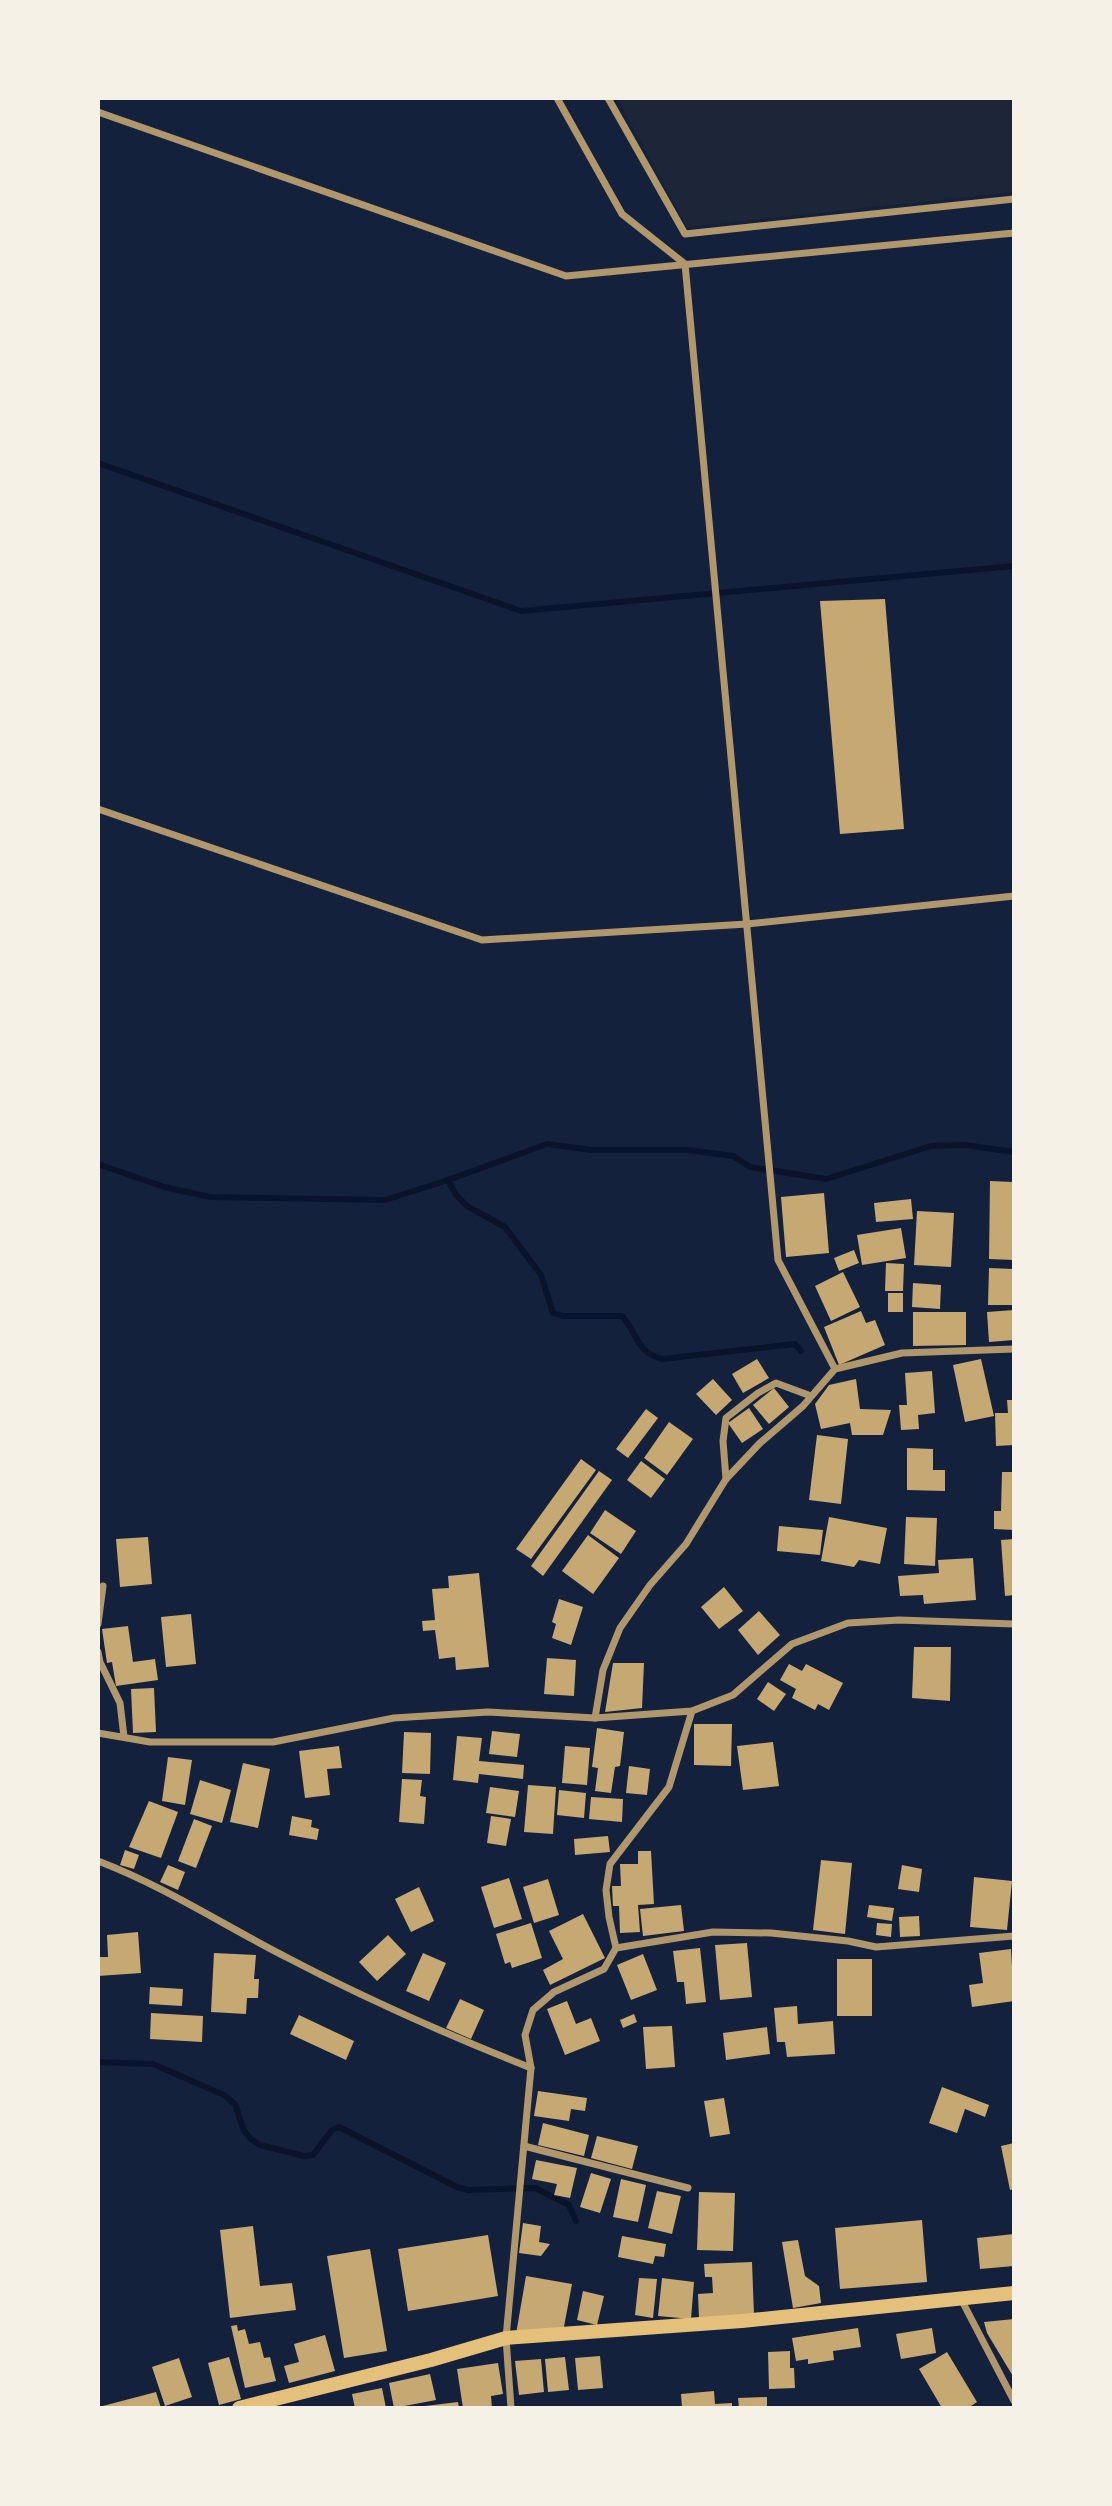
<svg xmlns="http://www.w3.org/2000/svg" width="1112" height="2506" viewBox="0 0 1112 2506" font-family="Overpass,sans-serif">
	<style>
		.green { fill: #1d2539 }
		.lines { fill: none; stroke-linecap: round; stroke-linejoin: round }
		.stream { stroke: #0b132b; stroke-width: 6 }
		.building { fill: #c6a872 }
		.minor { stroke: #b1986c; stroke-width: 7 }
		.primary { stroke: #e5c07b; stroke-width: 14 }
	</style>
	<rect width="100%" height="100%" fill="#14213d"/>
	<polygon class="green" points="617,98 1014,98 1014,192 687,227"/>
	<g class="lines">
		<g class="stream">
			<polyline points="98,463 521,611 1014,566"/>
			<polyline points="98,1164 164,1187 210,1197 385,1200 448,1180 547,1144 592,1150 688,1150 733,1156 750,1167 826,1179 931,1146 965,1145 1014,1152"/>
			<path d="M448,1180L456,1195L467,1206L505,1227L541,1275L553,1313L563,1316H622C638,1334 636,1352 662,1359L795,1344L801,1351"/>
			<polyline points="98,2062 153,2064 224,2095 235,2104 244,2131 251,2139 260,2145 304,2156 313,2155 332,2130 339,2127 457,2187 468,2190 535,2188 569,2205 576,2221"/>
		</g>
	</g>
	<g class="building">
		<polygon points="885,599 904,829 840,834 820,601"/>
		<polygon points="990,1181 1014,1182 1014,1260 989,1259"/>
		<polygon points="824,1193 829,1253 786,1257 781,1197"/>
		<polygon points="911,1199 913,1219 876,1222 874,1203"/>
		<polygon points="917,1211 954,1213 951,1267 914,1265"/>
		<polygon points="901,1228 906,1258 862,1265 857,1235"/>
		<polygon points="854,1250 859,1263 839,1271 834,1258"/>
		<polygon points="886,1263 904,1264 903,1291 885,1291"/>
		<polygon points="989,1268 1013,1269 1012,1305 988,1305"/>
		<polygon points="843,1272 860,1307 831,1321 815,1286"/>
		<polygon points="913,1283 941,1285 940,1309 912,1307"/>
		<rect x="888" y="1293" width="15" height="19"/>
		<polygon points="1014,1310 1014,1340 989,1342 987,1312"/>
		<polygon points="861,1311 866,1323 875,1320 885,1345 839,1365 824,1327"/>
		<polygon points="913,1312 966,1312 966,1345 913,1346"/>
		<polygon points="757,1359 769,1378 743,1393 732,1374"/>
		<polygon points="981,1359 994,1416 965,1422 953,1365"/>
		<polygon points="932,1371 935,1413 918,1415 919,1429 901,1430 899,1405 907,1405 905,1373"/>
		<polygon points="713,1379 732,1400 716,1415 696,1394"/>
		<polygon points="856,1379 860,1409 891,1410 883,1435 852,1435 850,1423 821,1429 815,1404 829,1385"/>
		<polygon points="774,1388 789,1407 769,1424 753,1405"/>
		<polygon points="1007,1400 1014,1400 1014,1445 996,1446 995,1413 1008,1413"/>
		<polygon points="749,1408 763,1429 742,1443 728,1423"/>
		<polygon points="646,1409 658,1418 628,1458 616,1449"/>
		<polygon points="669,1422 693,1439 667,1475 644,1458"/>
		<polygon points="817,1435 848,1439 841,1504 809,1500"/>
		<polygon points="907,1448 933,1449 933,1470 945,1470 945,1491 907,1490"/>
		<polygon points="581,1459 596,1470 531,1559 516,1549"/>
		<polygon points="641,1461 665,1479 651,1498 627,1480"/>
		<polygon points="599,1471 612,1480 543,1576 531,1566"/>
		<polygon points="1002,1472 1014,1472 1014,1530 994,1529 994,1511 1001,1511"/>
		<polygon points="605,1510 636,1531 621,1554 590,1533"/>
		<polygon points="829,1517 887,1528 880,1564 859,1560 854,1567 821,1561"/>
		<polygon points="906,1517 937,1518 935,1566 904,1564"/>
		<polygon points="779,1526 823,1530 820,1555 777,1551"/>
		<polygon points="588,1535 619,1558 593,1594 562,1571"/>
		<polygon points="148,1537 152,1584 120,1587 116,1539"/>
		<polygon points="1014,1539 1014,1595 1005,1596 1001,1540"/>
		<polygon points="973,1558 976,1600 924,1604 923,1595 900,1596 898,1576 939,1573 938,1560"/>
		<polygon points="479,1573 489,1667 456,1670 455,1657 439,1659 435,1630 423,1631 422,1621 435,1620 432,1589 449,1588 448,1576"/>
		<polygon points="724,1587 743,1611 719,1629 701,1607"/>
		<polygon points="559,1599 583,1607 571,1645 552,1638 556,1624 552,1622"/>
		<polygon points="759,1611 780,1635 758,1655 738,1630"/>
		<polygon points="191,1614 196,1664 166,1667 161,1617"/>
		<polygon points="128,1626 133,1662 155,1659 158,1680 116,1686 112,1662 107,1663 102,1629"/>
		<polygon points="914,1647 951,1647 950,1701 912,1698"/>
		<polygon points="547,1658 576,1660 574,1696 544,1694"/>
		<polygon points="613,1663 644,1663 642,1708 605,1712"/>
		<polygon points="789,1664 802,1671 806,1664 843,1683 829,1710 818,1704 815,1710 792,1698 796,1689 780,1680"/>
		<polygon points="768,1682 786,1694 774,1711 757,1699"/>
		<polygon points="154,1688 156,1732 133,1733 131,1689"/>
		<polygon points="694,1724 732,1724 731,1766 694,1765"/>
		<polygon points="597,1728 624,1732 620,1766 615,1767 611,1793 595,1791 598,1768 592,1767"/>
		<polygon points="492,1731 520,1734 517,1757 489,1754"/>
		<polygon points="404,1732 431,1733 430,1774 402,1773"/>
		<polygon points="457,1736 482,1738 479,1761 524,1765 523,1779 479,1774 478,1783 453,1780"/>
		<polygon points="773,1742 779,1786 743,1790 737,1746"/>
		<polygon points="339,1746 342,1768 327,1769 330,1795 305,1798 299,1751"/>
		<polygon points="565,1746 590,1748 587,1785 562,1783"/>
		<polygon points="168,1757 192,1760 185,1805 162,1801"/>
		<polygon points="243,1763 270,1769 258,1828 230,1822"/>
		<polygon points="629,1766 650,1769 647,1795 626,1793"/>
		<polygon points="402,1779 422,1780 420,1796 426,1797 424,1824 399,1822"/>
		<polygon points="200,1780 231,1790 222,1823 190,1814"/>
		<polygon points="528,1785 556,1787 553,1834 524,1832"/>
		<polygon points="490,1787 519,1791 515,1817 486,1813"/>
		<polygon points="559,1790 586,1793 584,1818 557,1815"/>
		<polygon points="591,1797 623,1799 622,1822 589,1819"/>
		<polygon points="149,1801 178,1812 161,1858 129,1847"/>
		<polygon points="292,1816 312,1820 311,1827 319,1829 317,1840 289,1835"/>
		<polygon points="491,1816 511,1819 506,1846 487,1843"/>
		<polygon points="194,1819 212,1826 196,1868 178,1861"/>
		<polygon points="608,1836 610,1852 575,1855 574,1839"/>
		<polygon points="125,1850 139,1855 134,1869 120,1865"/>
		<polygon points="638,1851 651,1851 654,1904 638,1905 640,1932 620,1933 619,1906 613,1906 612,1886 621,1886 620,1864 638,1864"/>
		<polygon points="821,1860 852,1863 845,1934 813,1930"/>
		<polygon points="168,1865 185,1872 178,1890 160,1882"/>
		<polygon points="902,1865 922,1869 919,1892 898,1889"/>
		<polygon points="974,1877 1012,1881 1007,1930 970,1927"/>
		<polygon points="509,1878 522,1919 494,1928 481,1887"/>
		<polygon points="548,1879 559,1915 534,1923 523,1887"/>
		<polygon points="419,1887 434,1921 411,1932 395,1899"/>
		<polygon points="681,1905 684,1931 643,1936 640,1909"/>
		<polygon points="869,1905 894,1908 892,1921 867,1917"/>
		<polygon points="583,1914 605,1958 550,1985 543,1970 563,1959 549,1931"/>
		<polygon points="919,1916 920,1936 900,1937 899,1917"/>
		<polygon points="531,1923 542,1958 512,1968 510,1962 505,1964 496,1934"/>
		<polygon points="877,1923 892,1924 891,1937 876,1935"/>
		<polygon points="138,1932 141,1973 98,1976 98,1957 108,1957 107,1935"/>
		<polygon points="388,1935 406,1954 377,1981 359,1962"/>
		<polygon points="747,1943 752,1997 720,2000 715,1945"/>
		<polygon points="700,1948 706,2002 686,2004 684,1982 677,1982 673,1951"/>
		<polygon points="1011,1949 1014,2001 972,2007 969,1985 983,1983 979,1953"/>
		<polygon points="214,1953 256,1955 254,1979 259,1979 258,1998 247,1998 246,2014 211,2012"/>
		<polygon points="423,1953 446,1963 429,2001 406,1991"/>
		<polygon points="643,1954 657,1990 631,2000 617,1965"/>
		<rect x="837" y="1959" width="35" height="57"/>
		<polygon points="150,1987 183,1989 182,2006 149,2004"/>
		<polygon points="460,1999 484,2010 471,2039 446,2028"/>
		<polygon points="567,2001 576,2024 591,2018 600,2041 565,2055 547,2009"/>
		<polygon points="797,2006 798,2024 833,2021 835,2054 787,2057 785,2042 777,2042 774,2008"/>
		<polygon points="151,2013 203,2016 202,2042 150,2039"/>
		<polygon points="634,2014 637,2022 623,2028 620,2020"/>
		<polygon points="299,2015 354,2041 346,2060 290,2034"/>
		<polygon points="672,2026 675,2067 646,2069 643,2027"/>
		<polygon points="767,2027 770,2054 726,2060 723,2033"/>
		<polygon points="942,2087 989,2105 985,2117 965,2109 957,2133 929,2123"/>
		<polygon points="538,2091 587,2098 585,2111 571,2109 569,2121 534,2116"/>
		<polygon points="724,2098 730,2134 710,2137 704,2101"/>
		<polygon points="543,2123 589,2135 584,2156 538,2145"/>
		<polygon points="597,2136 638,2146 632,2169 591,2158"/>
		<polygon points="1014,2143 1014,2189 1010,2190 1001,2146"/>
		<polygon points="536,2160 577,2168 570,2198 554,2195 557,2184 532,2179"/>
		<polygon points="591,2173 611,2179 600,2213 580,2207"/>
		<polygon points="621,2179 646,2185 638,2222 613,2217"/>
		<polygon points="657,2191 681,2196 672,2234 648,2228"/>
		<polygon points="699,2192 735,2193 733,2251 697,2250"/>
		<polygon points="922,2220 927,2282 840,2289 835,2228"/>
		<polygon points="523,2223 541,2226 539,2242 550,2244 541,2256 519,2253"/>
		<polygon points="253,2226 260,2286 292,2283 296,2310 230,2318 220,2230"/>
		<polygon points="1014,2234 1014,2266 980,2269 977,2238"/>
		<polygon points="488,2235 498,2296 408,2311 398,2249"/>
		<polygon points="622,2236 666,2244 664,2257 655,2256 653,2264 618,2257"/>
		<polygon points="798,2240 805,2276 819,2286 821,2303 793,2308 782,2242"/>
		<polygon points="370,2249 387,2351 344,2358 327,2256"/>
		<polygon points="752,2262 754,2315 699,2318 698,2294 713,2293 712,2277 705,2277 704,2264"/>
		<polygon points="526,2276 572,2284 563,2332 516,2334"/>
		<polygon points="639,2278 657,2279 653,2318 635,2315"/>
		<polygon points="662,2278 694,2282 691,2319 658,2316"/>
		<polygon points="583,2291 604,2296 597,2325 577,2320"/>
		<polygon points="1014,2319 1014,2378 987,2333 984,2322"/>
		<polygon points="237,2325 238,2331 245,2329 249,2344 260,2342 264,2358 270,2357 276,2381 245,2388 231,2326"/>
		<polygon points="858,2328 861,2347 833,2351 834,2360 808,2364 808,2359 796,2361 792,2338"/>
		<polygon points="932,2328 936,2353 901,2359 896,2334"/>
		<polygon points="325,2335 335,2371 289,2383 284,2366 299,2362 294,2344"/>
		<polygon points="790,2351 790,2368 794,2368 795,2388 769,2389 768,2352"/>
		<polygon points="947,2352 977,2402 968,2408 942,2408 919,2369"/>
		<polygon points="600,2356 603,2388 578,2390 575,2358"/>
		<polygon points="229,2357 241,2399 219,2405 208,2363"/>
		<polygon points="565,2357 569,2390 548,2392 545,2359"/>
		<polygon points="179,2358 192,2397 165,2406 152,2367"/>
		<polygon points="541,2359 544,2392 519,2395 515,2361"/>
		<polygon points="498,2363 503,2394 491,2396 492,2408 463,2408 457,2369"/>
		<polygon points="430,2374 436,2400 394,2408 389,2383"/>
		<polygon points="382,2388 386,2408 355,2408 352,2394"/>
		<polygon points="714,2391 715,2404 732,2403 732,2408 682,2408 681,2394"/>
		<polygon points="156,2392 161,2408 99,2408 99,2407"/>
		<polygon points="767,2397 767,2408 739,2408 738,2398"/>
		<polygon points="458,2402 459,2408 425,2408 425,2406"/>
	</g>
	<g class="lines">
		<g class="minor">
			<polyline points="557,98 622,214 685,264 778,1260 835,1369"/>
			<polyline points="608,98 685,234 1014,199"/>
			<polyline points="98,112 566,276 1014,233"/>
			<polyline points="98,809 482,940 747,924 1014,896"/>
			<polyline points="726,1479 723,1441 726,1418 758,1393 776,1383 811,1396"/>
			<polyline points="98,1624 103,1586"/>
			<polyline points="98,1652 100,1662 120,1703 124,1737"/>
			<polyline points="595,1718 603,1670 620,1628 650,1585 686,1544 726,1479 760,1443 803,1406 835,1369 902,1353 1014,1349"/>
			<polyline points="98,1733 150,1742 273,1742 394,1718 488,1712 595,1718 692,1711 733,1695 792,1644 848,1623 899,1620 1014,1624"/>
			<path d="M98,1861C164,1886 225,1926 288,1958C366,1999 448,2035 531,2068"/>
			<polyline points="616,1948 609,1917 606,1890 610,1864 669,1787 692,1711"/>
			<polyline points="524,2146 688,2188"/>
			<polyline points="961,2299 1014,2401"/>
			<polyline points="511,2408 506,2338 531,2068 525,2035 533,2010 554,1992 604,1969 616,1948 713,1932 771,1933 848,1941 876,1947 1014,1936"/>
		</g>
		<polyline class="primary" points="239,2408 431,2360 506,2338 742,2321 1014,2293"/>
	</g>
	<rect width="1112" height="2506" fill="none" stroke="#f6f1e7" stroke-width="200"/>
</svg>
